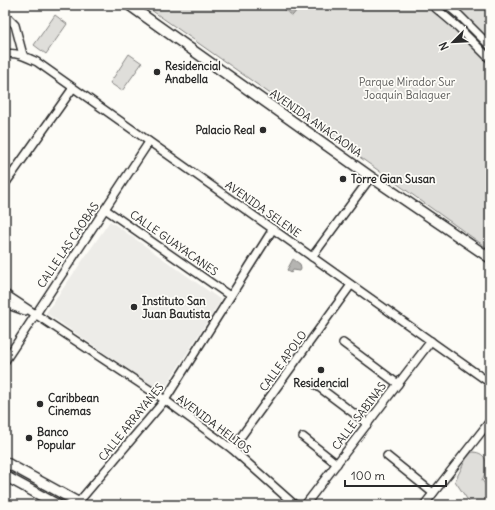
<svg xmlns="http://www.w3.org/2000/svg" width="495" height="510" viewBox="0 0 495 510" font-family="Delius,sans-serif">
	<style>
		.built { fill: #edece8 }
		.green { fill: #dfdeda; stroke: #858482 }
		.water { fill: #b5b4b1; stroke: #7e7d7b }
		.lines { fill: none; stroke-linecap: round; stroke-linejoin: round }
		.minor-casing { stroke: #2b2b2b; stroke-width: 10 }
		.major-casing { stroke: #2b2b2b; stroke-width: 12 }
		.minor { stroke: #fdfcf7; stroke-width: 7 }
		.major { stroke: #fdfcf7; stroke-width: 9 }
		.poi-dot { fill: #2b2b2b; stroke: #fdfcf7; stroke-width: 1.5 }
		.labels { text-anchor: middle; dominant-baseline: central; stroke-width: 3.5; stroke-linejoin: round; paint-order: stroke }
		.poi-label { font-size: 11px; font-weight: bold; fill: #2b2b2b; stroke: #fdfcf7; text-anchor: start }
		.park-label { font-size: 11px; fill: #585857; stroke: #fdfcf7 }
		.street-label { font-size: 11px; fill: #2b2b2b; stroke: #fdfcf7 }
	</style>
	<rect width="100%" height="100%" fill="#fdfcf7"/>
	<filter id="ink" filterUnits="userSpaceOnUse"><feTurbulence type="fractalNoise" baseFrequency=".025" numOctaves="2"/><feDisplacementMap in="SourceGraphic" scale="8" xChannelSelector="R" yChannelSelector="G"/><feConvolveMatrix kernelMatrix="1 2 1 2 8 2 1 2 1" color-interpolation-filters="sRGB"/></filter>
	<g filter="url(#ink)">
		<polygon class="built" points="110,221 221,300 162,392 46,313"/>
		<g class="green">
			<path d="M144,5H490V250C375,168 260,86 144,5Z"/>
			<polygon points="55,15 67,24 46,54 34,45"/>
			<polygon points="129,54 142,63 122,91 110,83"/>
			<path d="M472,452C489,452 489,468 482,480L490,491V500L485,505H471L455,481L466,459Z"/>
		</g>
		<g class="water">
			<polygon points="278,5 296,5 298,9 292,16"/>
			<polygon points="293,259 300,264 301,269 300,271 293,270 291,273 287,270"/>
		</g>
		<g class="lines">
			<defs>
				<g id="minor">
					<polyline points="432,5 458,27 490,59"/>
					<polyline points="447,5 459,15 490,46"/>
					<polyline points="5,15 15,25 23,55"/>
					<path d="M5,54C17,52 26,57 37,62L490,383"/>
					<polyline points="5,184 73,88"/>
					<polyline points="105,209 230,296"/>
					<polyline points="312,257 371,177"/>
					<polyline points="5,294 165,400 232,449 295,505"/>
					<polyline points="5,304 25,311"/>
					<polyline points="343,343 398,384"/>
					<polyline points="5,361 149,142"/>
					<polyline points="316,385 368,424"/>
					<polyline points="303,437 337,464"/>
					<polyline points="232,449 351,285"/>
					<polyline points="387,456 433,493"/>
					<polyline points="76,505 165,400 273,229"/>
					<polyline points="305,505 431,341"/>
					<polyline points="424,505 490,421"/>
				</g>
				<g id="major">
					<polyline points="129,5 371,177 490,258"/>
					<polyline points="5,462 83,505"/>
					<polyline points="5,476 58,505"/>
				</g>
			</defs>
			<use href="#minor" class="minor-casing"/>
			<use href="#major" class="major-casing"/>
			<use href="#minor" class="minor"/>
			<use href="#major" class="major"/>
		</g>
	</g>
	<g class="poi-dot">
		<circle cx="157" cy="72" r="4"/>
		<circle cx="263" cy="130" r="4"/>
		<circle cx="343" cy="179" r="4"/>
		<circle cx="134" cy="307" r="4"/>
		<circle cx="321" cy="370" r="4"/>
		<circle cx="40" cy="404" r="4"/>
		<circle cx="29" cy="438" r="4"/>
	</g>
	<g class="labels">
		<g class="poi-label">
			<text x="165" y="66">Residencial<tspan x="165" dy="13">Anabella</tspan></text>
			<text x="255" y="130" text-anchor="end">Palacio Real</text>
			<text x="351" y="179">Torre Gian Susan</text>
			<text x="142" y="301">Instituto San<tspan x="142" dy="13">Juan Bautista</tspan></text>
			<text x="321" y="383" text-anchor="middle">Residencial</text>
			<text x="48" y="398">Caribbean<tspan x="48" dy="13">Cinemas</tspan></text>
			<text x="37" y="432">Banco<tspan x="37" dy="13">Popular</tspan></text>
		</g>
		<g class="park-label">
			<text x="407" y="82">Parque Mirador Sur<tspan x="407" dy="13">Joaquín Balaguer</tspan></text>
		</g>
		<g class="street-label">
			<text transform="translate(316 123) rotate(35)">AVENIDA ANACAONA</text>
			<text transform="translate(263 209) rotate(35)">AVENIDA SELENE</text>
			<text transform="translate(174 243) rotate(35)">CALLE GUAYACANES</text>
			<text transform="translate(68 245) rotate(-56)">CALLE LAS CAOBAS</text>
			<text transform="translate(283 361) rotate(-54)">CALLE APOLO</text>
			<text transform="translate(359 416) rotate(-53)">CALLE SABINAS</text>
			<text transform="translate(131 422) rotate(-51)">CALLE ARRAYANES</text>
			<text transform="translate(214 424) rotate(37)">AVENIDA HELIOS</text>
		</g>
	</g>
	<rect width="495" height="510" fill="none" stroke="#fdfcf7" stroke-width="20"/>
	<rect x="10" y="10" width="475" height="490" fill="none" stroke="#2b2b2b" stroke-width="1.5" filter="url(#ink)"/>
	<g transform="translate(453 42) rotate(246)" stroke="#fdfcf7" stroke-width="3" paint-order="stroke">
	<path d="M0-3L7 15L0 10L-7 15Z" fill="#2b2b2b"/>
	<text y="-6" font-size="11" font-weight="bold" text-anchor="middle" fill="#2b2b2b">N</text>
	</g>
	<path d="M345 480v6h101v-6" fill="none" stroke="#2b2b2b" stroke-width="2"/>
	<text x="351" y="480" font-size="12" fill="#2b2b2b" stroke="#fdfcf7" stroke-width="3" paint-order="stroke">100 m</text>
</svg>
